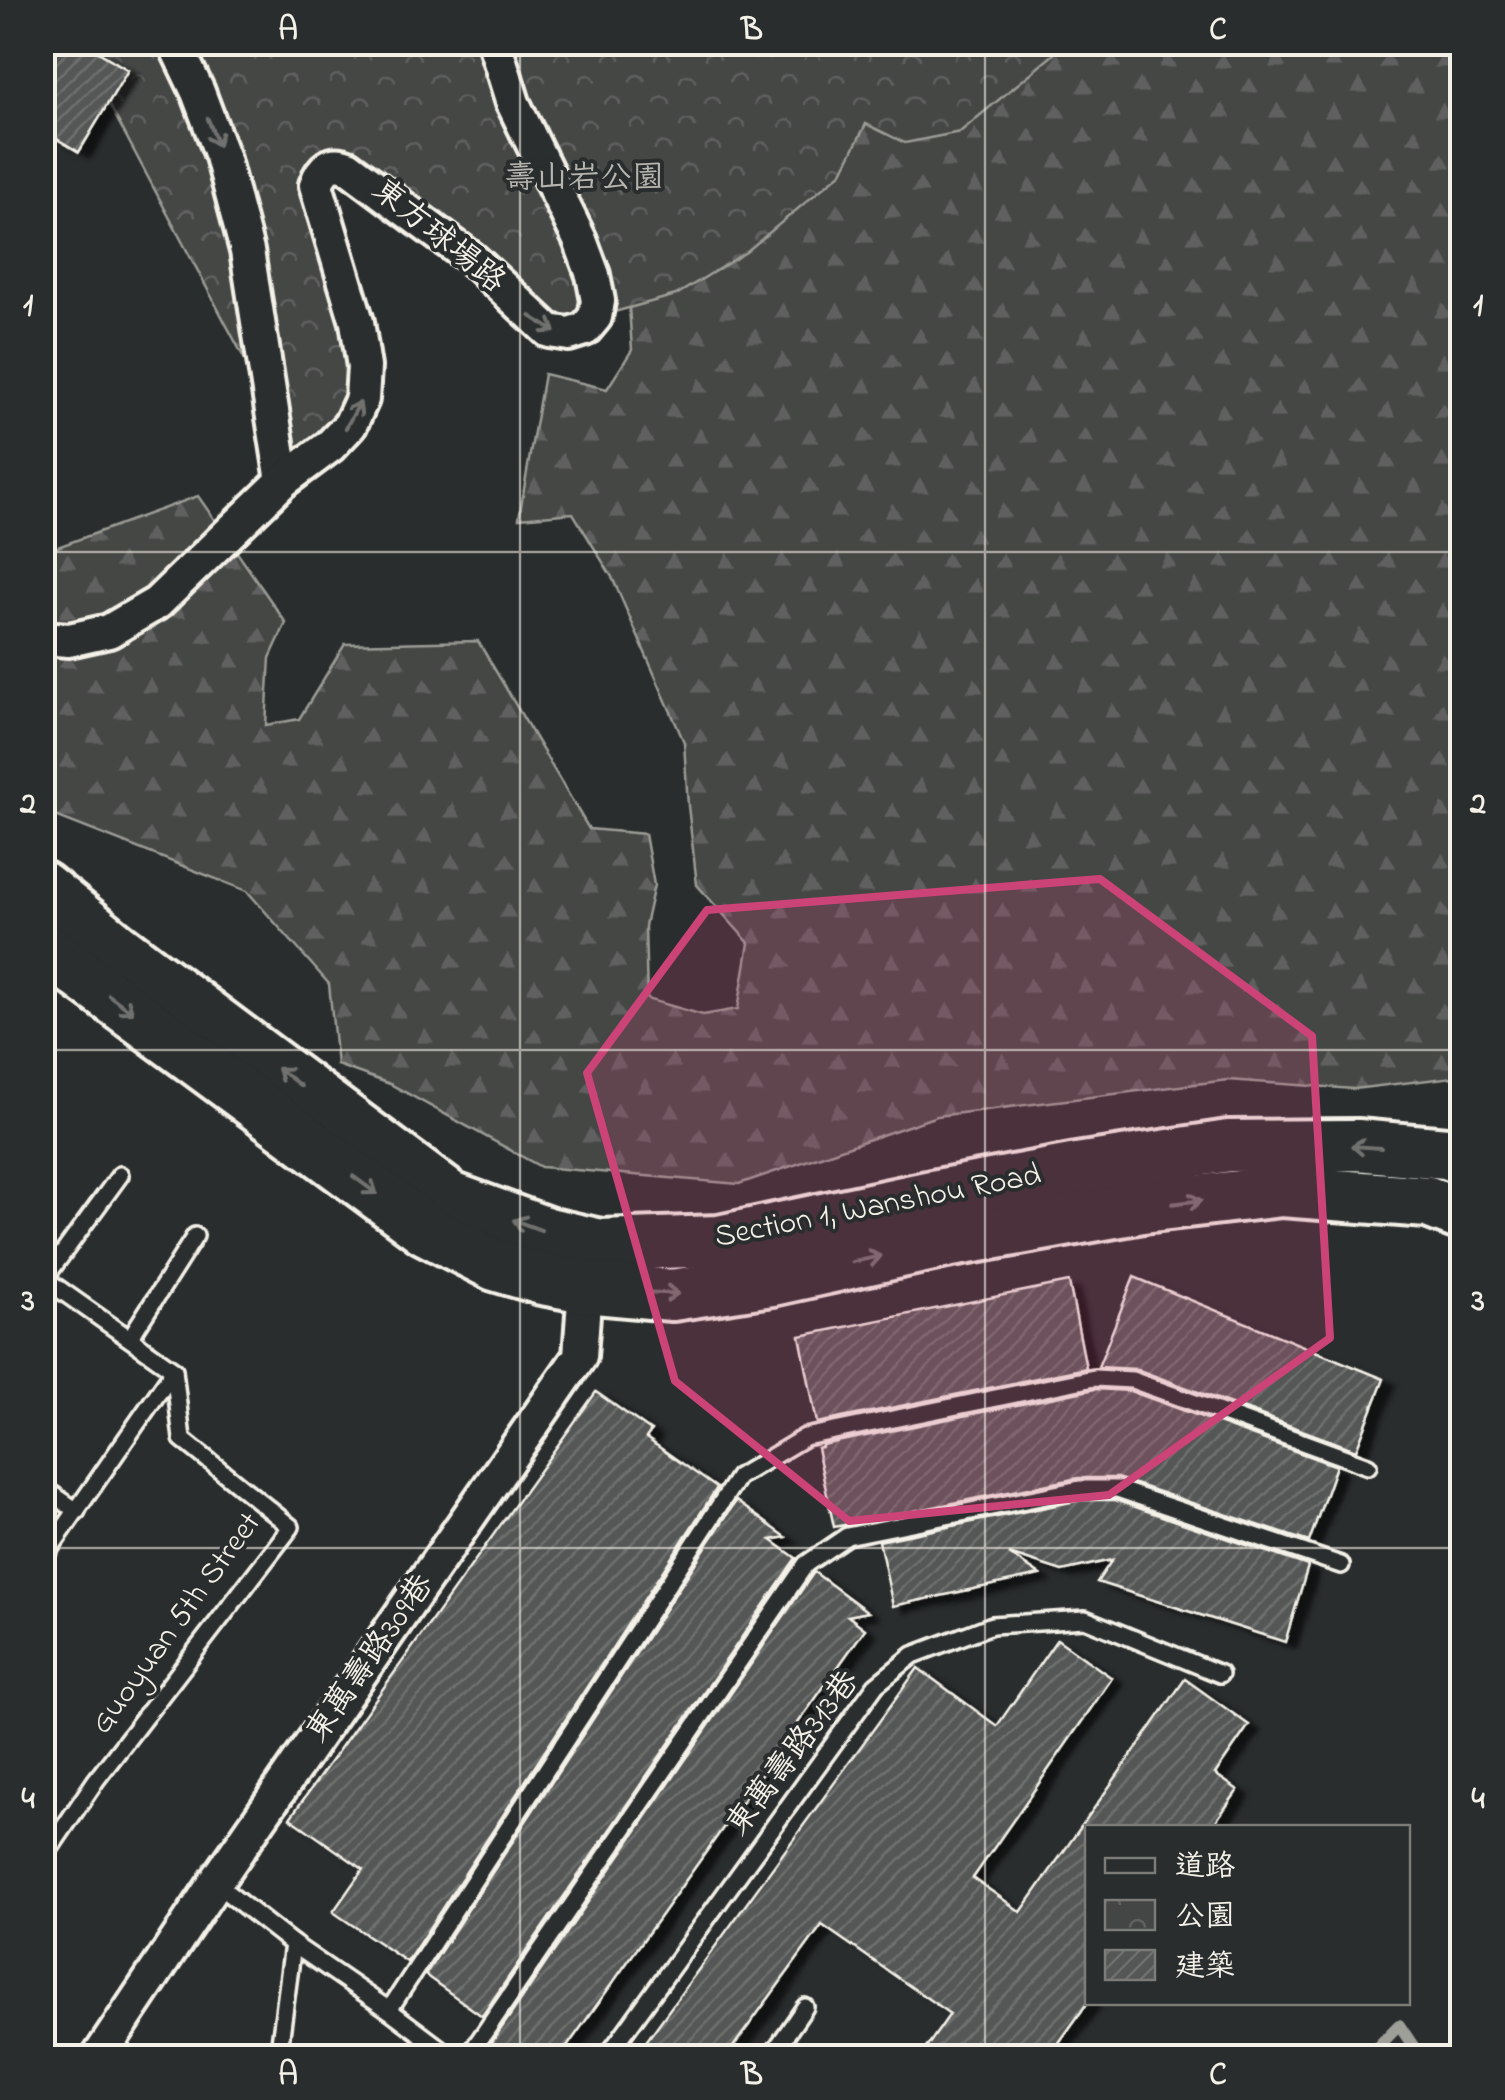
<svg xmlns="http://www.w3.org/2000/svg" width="1505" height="2100" viewBox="0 0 1505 2100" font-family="'Indie Flower','LXGW WenKai TC',sans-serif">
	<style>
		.forest { fill: url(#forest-firs); stroke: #9c9c96; stroke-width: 2.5 }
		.park { fill: url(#park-crowns); stroke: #9c9c96; stroke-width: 2.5 }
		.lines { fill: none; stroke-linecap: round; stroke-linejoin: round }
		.stream { stroke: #9f9f9a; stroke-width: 12 }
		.building { fill: url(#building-hatch); stroke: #f4f1e8; stroke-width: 2.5; filter: url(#shadow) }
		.service-casing { stroke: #f4f1e8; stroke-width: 22 }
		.minor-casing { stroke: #f4f1e8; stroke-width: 40 }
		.primary-casing { stroke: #f4f1e8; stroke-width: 58 }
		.service { stroke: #2a2d2e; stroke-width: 15 }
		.minor { stroke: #2a2d2e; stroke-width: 32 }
		.primary { stroke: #2a2d2e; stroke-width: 50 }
		.oneway { stroke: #71726f }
		.marked { fill: #cc4377; fill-opacity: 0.2; stroke: #cc4377; stroke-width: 8; stroke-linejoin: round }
		.grid { fill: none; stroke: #f4f1e8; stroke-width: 2.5; stroke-opacity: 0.55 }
		.labels { text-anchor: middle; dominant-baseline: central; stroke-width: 8; stroke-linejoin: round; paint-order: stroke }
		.park-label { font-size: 32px; fill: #b6b5af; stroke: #2a2d2e }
		.street-label { font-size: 32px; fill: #f4f1e8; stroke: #2a2d2e }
		.neatline { fill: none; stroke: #f4f1e8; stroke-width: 4 }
		.grid-label { font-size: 32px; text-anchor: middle; font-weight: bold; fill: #f4f1e8 }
	</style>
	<defs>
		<pattern id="forest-firs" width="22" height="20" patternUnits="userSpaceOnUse" patternTransform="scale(2.5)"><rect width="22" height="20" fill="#444645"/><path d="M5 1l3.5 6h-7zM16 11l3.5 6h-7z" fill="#606160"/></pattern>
		<pattern id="park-crowns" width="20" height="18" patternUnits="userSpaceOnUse" patternTransform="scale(2.5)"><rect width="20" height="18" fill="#444645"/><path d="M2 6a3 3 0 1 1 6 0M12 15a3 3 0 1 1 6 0" fill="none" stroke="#606160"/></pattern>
		<pattern id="building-hatch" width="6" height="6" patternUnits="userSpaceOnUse" patternTransform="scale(2.5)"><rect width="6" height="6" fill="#555756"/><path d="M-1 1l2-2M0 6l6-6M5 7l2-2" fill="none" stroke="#6e706e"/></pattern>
		<filter id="shadow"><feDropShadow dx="11" dy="6" stdDeviation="2.5" flood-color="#0009"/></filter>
	</defs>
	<rect width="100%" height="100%" fill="#2a2d2e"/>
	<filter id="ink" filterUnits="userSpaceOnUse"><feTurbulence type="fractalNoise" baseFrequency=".01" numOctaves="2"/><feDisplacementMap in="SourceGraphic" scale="20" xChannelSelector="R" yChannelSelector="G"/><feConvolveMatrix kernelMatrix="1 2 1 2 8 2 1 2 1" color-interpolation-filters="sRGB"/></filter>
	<g filter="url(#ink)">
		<polygon class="forest" points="223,43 1462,43 1462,817 1458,841 1462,889 1462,1076 1354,1089 1228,1080 937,1116 739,1184 541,1167 390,1084 337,1065 329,984 247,891 58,817 43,801 42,544 55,548 198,496 286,623 270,658 266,725 299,719 345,644 478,641 589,829 645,834 654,885 645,926 647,999 703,1015 738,1009 749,943 697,885 688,806 684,742 612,577 573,513 519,518 544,374 607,389 632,350 627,278"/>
		<polygon class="park" points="82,43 1055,43 1054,54 960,132 905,143 866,124 842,172 746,252 676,295 596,317 569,334 329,165 364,367 350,425 302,467 108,102"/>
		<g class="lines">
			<polyline class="stream" points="1367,2058 1399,2025 1421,2058"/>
		</g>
		<g class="building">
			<polygon points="42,42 82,42 128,70 79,152 42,130"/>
			<polygon points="1134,1277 1384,1379 1356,1450 1136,1369 1098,1367"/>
			<polygon points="1069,1282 1086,1368 817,1423 800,1336"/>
			<polygon points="1095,1389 1130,1391 1336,1466 1309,1542 1117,1478 1078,1478 834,1527 817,1448 822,1447 822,1445"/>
			<polygon points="596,1392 651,1431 646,1438 717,1488 407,1962 333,1912 363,1869 290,1818"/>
			<polygon points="1081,1500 1115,1500 1308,1566 1285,1642 1097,1582 1112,1560 1062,1571 1009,1554 1040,1575 893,1606 879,1541"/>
			<polygon points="736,1501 786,1537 771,1540 796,1558 482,2016 425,1975"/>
			<polygon points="814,1572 868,1612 848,1616 865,1629 559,2058 481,2058"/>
			<polygon points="1057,1639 1112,1678 973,1878 1021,1912 1185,1679 1249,1725 1215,1774 1238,1790 1211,1828 1088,1828 1088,2002 1048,2058 919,2058 950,2014 822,1925 725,2058 634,2058 918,1668 997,1726"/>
		</g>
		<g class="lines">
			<defs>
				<g id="service">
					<polyline points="42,1277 174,1370 182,1439 291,1527 96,1780 42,1860"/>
					<polyline points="42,1282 120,1175"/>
					<polyline points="130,1338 195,1236"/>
					<polyline points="42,1487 77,1511"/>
					<polyline points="42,1560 174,1370"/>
					<polyline points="215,1883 293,1944 389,2010 453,2058"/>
					<polyline points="389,2010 738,1477 805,1437 1094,1378 1132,1380 1368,1466"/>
					<polyline points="278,2058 293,1944"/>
					<polyline points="467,2058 806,1564 847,1536 1080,1489 1117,1489 1341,1565"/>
					<polyline points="606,2058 876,1685 913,1655 992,1625 1085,1619 1220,1674"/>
					<polyline points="770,2058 805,2007"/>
				</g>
				<g id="minor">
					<polyline points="174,42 198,92 222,156 247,251 283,481"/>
					<path d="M42,638L69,640L109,631L157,603L283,481L330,446L350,425L362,399L364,367L357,322L316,185C322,168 331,160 348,167L472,259L549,331L569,334L585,329L595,317L598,301L593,275L580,240L513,103L494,42"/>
					<polyline points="98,2058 215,1883 580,1356 585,1287 592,1268"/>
				</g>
				<g id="primary">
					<polyline points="42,887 116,947 451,1198 547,1233 600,1245 719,1241 932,1196 1077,1169 1229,1146 1357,1145 1446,1153 1462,1159"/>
					<polyline points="42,946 425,1229 495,1265 542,1279 585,1287 672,1295 772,1280 946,1242 1143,1207 1282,1191 1428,1202 1462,1215"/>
				</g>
			</defs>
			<use href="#service" class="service-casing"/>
			<use href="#minor" class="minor-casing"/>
			<use href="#primary" class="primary-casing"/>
			<use href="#service" class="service"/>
			<use href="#minor" class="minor"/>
			<use href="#primary" class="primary"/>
		</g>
		<defs><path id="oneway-shaft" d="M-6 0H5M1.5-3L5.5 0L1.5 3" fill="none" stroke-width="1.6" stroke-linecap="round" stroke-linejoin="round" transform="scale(2.5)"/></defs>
		<g class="oneway">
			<use href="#oneway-shaft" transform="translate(213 132) rotate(69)"/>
			<use href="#oneway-shaft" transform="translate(543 324) rotate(32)"/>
			<use href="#oneway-shaft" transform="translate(353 415) rotate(-61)"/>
			<use href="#oneway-shaft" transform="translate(121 1004) rotate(36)"/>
			<use href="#oneway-shaft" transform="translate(289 1077) rotate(-143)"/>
			<use href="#oneway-shaft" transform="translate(1366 1147) rotate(-176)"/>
			<use href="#oneway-shaft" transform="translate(365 1185) rotate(36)"/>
			<use href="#oneway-shaft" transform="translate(1187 1202) rotate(-7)"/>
			<use href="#oneway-shaft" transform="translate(527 1225) rotate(-160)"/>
			<use href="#oneway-shaft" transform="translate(867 1259) rotate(-12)"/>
			<use href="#oneway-shaft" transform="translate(664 1293) rotate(2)"/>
		</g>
	</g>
	<path class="marked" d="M1100,879L1312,1036L1330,1338L1109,1495L849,1521L675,1381L587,1073L707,910Z"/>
	<path class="grid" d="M520,42V2058M985,42V2058M42,552H1462M42,1050H1462M42,1548H1462"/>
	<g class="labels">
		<g class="park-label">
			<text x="584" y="179">壽山岩公園</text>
		</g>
		<g class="street-label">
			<text transform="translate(438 237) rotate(39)">東方球場路</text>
			<text transform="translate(878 1207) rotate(-11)">Section 1, Wanshou Road</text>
			<text transform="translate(177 1624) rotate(-54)">Guoyuan 5th Street</text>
			<text transform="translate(371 1659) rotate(-55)">東萬壽路309巷</text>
			<text transform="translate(794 1754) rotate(-53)">東萬壽路313巷</text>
		</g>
	</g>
	<rect width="1505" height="2100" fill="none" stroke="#2a2d2e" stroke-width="110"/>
	<rect x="1085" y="1825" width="325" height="180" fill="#2a2d2e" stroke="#7b7b78" stroke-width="2.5"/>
	<rect x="1105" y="1858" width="50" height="15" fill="#2a2d2e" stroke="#7b7b78" stroke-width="2.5"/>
	<text x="1175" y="1875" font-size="30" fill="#f4f1e8">道路</text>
	<rect x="1105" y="1900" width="50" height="30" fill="url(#park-crowns)" stroke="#7b7b78" stroke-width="2.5"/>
	<text x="1175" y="1925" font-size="30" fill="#f4f1e8">公園</text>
	<rect x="1105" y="1950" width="50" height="30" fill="url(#building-hatch)" stroke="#7b7b78" stroke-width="2.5"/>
	<text x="1175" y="1975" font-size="30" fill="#f4f1e8">建築</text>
	<rect x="55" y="55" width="1395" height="1990" class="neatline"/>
	<g class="grid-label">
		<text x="288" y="39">A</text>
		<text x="752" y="39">B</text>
		<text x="1218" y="39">C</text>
		<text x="28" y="315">1</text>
		<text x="1478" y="315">1</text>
		<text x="28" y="813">2</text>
		<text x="1478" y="813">2</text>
		<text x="28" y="1310">3</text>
		<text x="1478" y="1310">3</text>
		<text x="28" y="1808">4</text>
		<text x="1478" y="1808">4</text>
		<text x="288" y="2084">A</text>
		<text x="752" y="2084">B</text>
		<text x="1218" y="2084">C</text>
	</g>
</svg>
